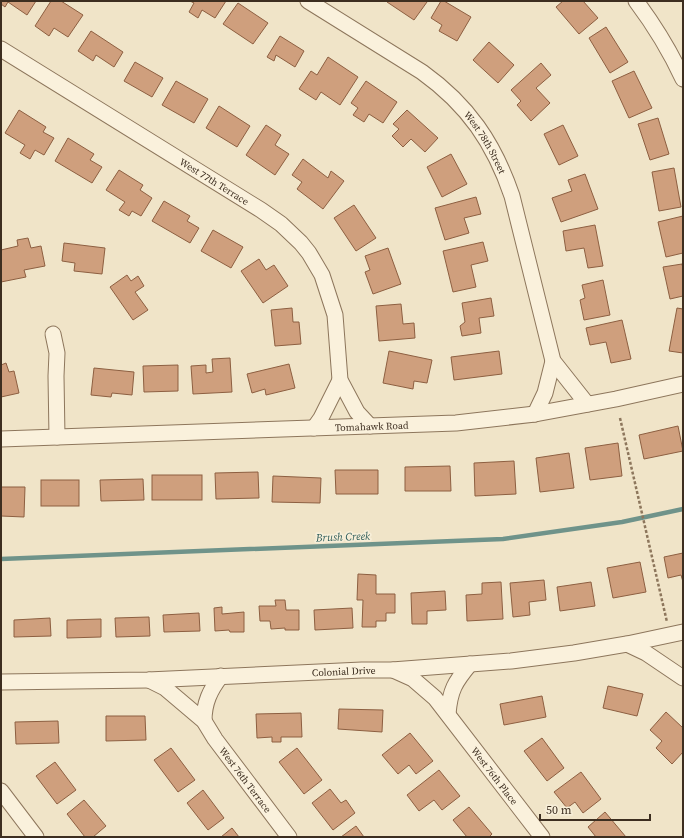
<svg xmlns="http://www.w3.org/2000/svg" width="684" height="838" viewBox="0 0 684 838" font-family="'Source Serif 4',serif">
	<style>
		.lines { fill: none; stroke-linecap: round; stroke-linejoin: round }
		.stream { stroke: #6f938a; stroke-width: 4.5 }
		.building { fill: #cf9f7d; stroke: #8d5f41 }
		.street-casing { stroke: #8d765c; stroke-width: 17 }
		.path { stroke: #8d765c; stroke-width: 2.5; stroke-dasharray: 3 2; stroke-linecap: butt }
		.street { stroke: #faf1dc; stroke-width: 15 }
		.labels { text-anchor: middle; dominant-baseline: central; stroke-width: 3.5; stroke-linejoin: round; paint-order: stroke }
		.street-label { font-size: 10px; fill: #3d2e20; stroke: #f7eed8 }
		.water-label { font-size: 11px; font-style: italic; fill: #2f5d5a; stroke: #f7eed8 }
	</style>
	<rect width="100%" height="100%" fill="#f0e4c8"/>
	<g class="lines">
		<polyline class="stream" points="1,559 503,539 622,522 683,509"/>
	</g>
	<g class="building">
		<polygon points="1,1 36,1 27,15 8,2 5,7 1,4"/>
		<polygon points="51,1 61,1 83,15 68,37 54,28 49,36 35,26"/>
		<polygon points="190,1 226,1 215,18 202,10 198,18 189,12 194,3"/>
		<polygon points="387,1 426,1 427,2 414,20 387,2"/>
		<polygon points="441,1 444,1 471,17 457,41 439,31 442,25 431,18"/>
		<polygon points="563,1 583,1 598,18 579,34 556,7"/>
		<polygon points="238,3 268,23 253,44 223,24"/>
		<polygon points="606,27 628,62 610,73 589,38"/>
		<polygon points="91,31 123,52 114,67 96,55 93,61 78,51"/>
		<polygon points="280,36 304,51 295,67 276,55 274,61 267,57"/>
		<polygon points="489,42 514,65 498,83 473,60"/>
		<polygon points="328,57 358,77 340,105 321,92 316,100 299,89 311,71 317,75"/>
		<polygon points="135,62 163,78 152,97 124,81"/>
		<polygon points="541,63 551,75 536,88 550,103 531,121 517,105 521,101 511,90"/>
		<polygon points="634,71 652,108 629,118 612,81"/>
		<polygon points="176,81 208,99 194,123 162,105"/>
		<polygon points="366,81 397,102 383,123 369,114 364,122 353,115 358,108 351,103"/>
		<polygon points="219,106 250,126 237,147 206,128"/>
		<polygon points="19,110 46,127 43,132 54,138 44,155 35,150 30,159 20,153 25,145 5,133"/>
		<polygon points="407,110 438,138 425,152 411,139 403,147 392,136 399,129 393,124"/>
		<polygon points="658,118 669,154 650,160 638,124"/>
		<polygon points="266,125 281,135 275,145 289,154 275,175 246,155"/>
		<polygon points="563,125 578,156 559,165 544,134"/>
		<polygon points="68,138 94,154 90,160 102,167 92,183 55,161"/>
		<polygon points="451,154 467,184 442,197 427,167"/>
		<polygon points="303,159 328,178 331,171 344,181 323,209 297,189 302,182 292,175"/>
		<polygon points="674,168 681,207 659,211 652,172"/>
		<polygon points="119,170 143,185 140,190 152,198 141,216 132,211 129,216 119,210 125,202 106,190"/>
		<polygon points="585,174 598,209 561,222 552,198 572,191 568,180"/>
		<polygon points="476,197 481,214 464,218 469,233 445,240 435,208"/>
		<polygon points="164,201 190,216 187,221 199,228 190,243 152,221"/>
		<polygon points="354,205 376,238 356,251 334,218"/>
		<polygon points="683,216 683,253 666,257 658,222"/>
		<polygon points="595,225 603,266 588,268 584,248 566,251 563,231"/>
		<polygon points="213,230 243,247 231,268 201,251"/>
		<polygon points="28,238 31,248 41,246 45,266 24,270 26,277 1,282 1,250 18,246 17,240"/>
		<polygon points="483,242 488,261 471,265 476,287 453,292 443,251"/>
		<polygon points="64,243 105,248 102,274 74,271 75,263 62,261"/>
		<polygon points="388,248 401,284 373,294 365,272 370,270 365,256"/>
		<polygon points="259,259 266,270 274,265 288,286 263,303 241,271"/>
		<polygon points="682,264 683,269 683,296 670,299 663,267"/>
		<polygon points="127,275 131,281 138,276 144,286 135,292 148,310 133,320 110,287"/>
		<polygon points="603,280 610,315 584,320 580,300 585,298 582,285"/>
		<polygon points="491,298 494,316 479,318 481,333 462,336 460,326 465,322 462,303"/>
		<polygon points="401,304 403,324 414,323 415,338 379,341 376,306"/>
		<polygon points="292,308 293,322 299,322 301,344 275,346 271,310"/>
		<polygon points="677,308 683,309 683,353 669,351"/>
		<polygon points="622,320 631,359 611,363 606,342 590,345 586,328"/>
		<polygon points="389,351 432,360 427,383 414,381 413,389 383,383"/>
		<polygon points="499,351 502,374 454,380 451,357"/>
		<polygon points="230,358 232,392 193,394 191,366 206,365 206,373 213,372 212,359"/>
		<polygon points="6,363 9,372 14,371 19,393 1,397 1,365"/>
		<polygon points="289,364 295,388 266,395 265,389 252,393 247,374"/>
		<polygon points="178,365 178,391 144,392 143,366"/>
		<polygon points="94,368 134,372 132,395 112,393 111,397 91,395"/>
		<polygon points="678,426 683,451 644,459 639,435"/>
		<polygon points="618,443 622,476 590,480 585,448"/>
		<polygon points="569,453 574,488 540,492 536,458"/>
		<polygon points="514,461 516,494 475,496 474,463"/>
		<polygon points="450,466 451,491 405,491 405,467"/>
		<polygon points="335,470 378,470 378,494 336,494"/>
		<polygon points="258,472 259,498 216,499 215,473"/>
		<rect x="152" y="475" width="50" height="25"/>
		<polygon points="273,476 321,478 320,503 272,502"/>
		<polygon points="143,479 144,500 101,501 100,480"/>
		<rect x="41" y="480" width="38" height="26"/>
		<polygon points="1,487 25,487 24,517 1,516"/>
		<polygon points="683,553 683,582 681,575 668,578 664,557"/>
		<polygon points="640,562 646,592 613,598 607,568"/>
		<polygon points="358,574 376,575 376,594 395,594 395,613 386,613 386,621 376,621 376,627 362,627 363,600 357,600"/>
		<polygon points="544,580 546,600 529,602 530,615 513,617 510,583"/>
		<polygon points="501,582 503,619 467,621 466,595 482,594 482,583"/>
		<polygon points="591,582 595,606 560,611 557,587"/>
		<polygon points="445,591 446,610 427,611 427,624 412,624 411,593"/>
		<polygon points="275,600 285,600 286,610 299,610 299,630 285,630 285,628 271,629 270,621 260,621 259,606 276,606"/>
		<polygon points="222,607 222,614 244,612 244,632 230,632 229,630 215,631 214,608"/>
		<polygon points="352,608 353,628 315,630 314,610"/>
		<polygon points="199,613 200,631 164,632 163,615"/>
		<polygon points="149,617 150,636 116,637 115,618"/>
		<polygon points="50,618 51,636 14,637 14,620"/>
		<polygon points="101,619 101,637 67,638 67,620"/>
		<polygon points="608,686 643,694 637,716 603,708"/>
		<polygon points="542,696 546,717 504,725 500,704"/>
		<polygon points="339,709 383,710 382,732 338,729"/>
		<polygon points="666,712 683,728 683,752 672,764 656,748 662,741 650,730"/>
		<polygon points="301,713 302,737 281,737 281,742 272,742 272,737 257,738 256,714"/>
		<polygon points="106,716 145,716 146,740 106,741"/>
		<polygon points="58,721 59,743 16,744 15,722"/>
		<polygon points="410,733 433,761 416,774 409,765 398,774 382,755"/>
		<polygon points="542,738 564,768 547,781 524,751"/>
		<polygon points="171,748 195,780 178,792 154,760"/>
		<polygon points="297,748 322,780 304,794 279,762"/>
		<polygon points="55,762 76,790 57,804 36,776"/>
		<polygon points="439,770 460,796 442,810 434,800 419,811 407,795"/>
		<polygon points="581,772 601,799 583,813 575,802 567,808 554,792"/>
		<polygon points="330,789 341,803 346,800 355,813 333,830 312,803"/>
		<polygon points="203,790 224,818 208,830 187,803"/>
		<polygon points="84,800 106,826 93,837 85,837 67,814"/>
		<polygon points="469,807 492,834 489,837 467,837 453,820"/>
		<polygon points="605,812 626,837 596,837 588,827"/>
		<polygon points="356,826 364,837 341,837"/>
		<polygon points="232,828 239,837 221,837"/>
	</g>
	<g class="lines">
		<defs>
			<g id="street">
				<path id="s1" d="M308,1L422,72C468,105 494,143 512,196L553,361L587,404"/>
				<path d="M636,1C654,25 670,51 683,79"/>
				<path id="s2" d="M1,49L261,210L281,224L301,243L309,253L322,275L335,315L340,380L357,412L370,426"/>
				<polyline points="53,334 57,353 56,376 57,437"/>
				<polyline points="535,414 545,393 553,361"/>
				<polyline points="314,428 321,418 340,380"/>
				<path id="s3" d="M1,439L456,423L535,414L616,399L683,384"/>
				<polyline points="627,644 646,653 683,678"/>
				<path id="s4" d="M393,670L413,679L435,698L542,837"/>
				<path id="s5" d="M149,680L165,688L204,721L215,739L289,837"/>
				<path id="s6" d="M1,682L148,680L362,670H392L511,661L574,653L627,644L683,632"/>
				<path d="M448,714C450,690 455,682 470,664"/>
				<path d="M204,721C204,703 210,690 221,676"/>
				<polyline points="1,791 36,837"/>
			</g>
		</defs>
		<use href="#street" class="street-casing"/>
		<polyline class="path" points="620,418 667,622"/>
		<use href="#street" class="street"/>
	</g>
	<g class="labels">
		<g class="street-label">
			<text stroke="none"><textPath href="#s1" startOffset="230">West 78th Street</textPath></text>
			<text stroke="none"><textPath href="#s2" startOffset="251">West 77th Terrace</textPath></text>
			<text stroke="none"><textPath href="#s3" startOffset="371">Tomahawk Road</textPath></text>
			<text stroke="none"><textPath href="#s6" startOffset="343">Colonial Drive</textPath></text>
			<text stroke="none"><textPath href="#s4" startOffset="149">West 76th Place</textPath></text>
			<text stroke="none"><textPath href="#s5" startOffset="141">West 76th Terrace</textPath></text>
		</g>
		<g class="water-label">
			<text transform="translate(343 537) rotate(-2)">Brush Creek</text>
		</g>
	</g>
	<rect width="684" height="838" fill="none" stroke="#3d2e20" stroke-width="4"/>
	<path d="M540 814v6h110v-6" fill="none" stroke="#3d2e20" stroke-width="2"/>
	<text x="546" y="814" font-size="12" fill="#3d2e20" stroke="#f7eed8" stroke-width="3" paint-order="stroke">50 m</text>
</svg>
